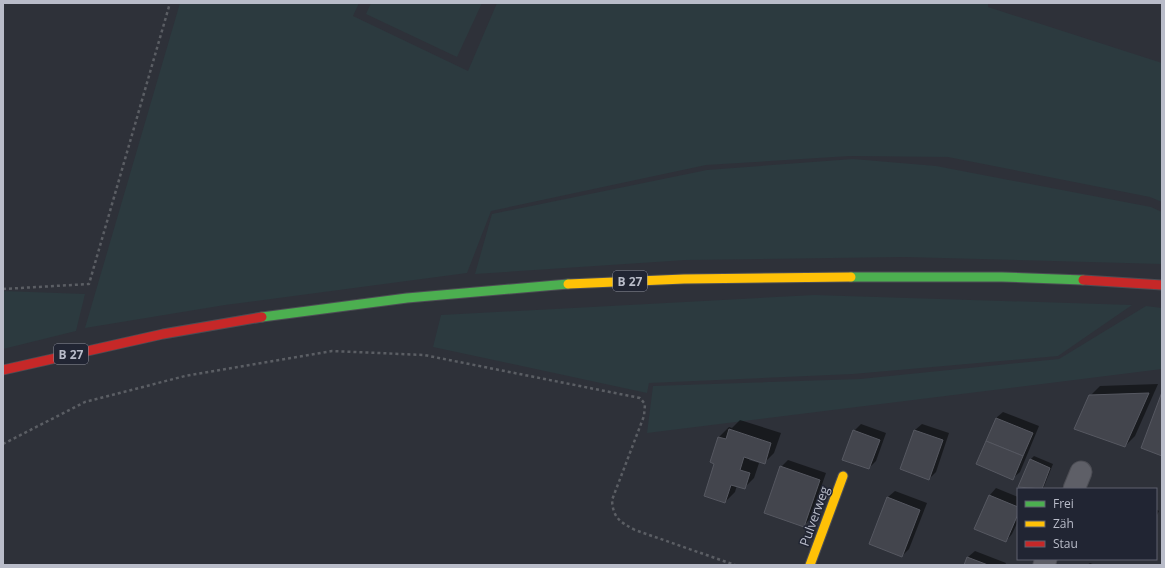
<svg xmlns="http://www.w3.org/2000/svg" width="1165" height="568" viewBox="0 0 1165 568" font-family="'Open Sans',sans-serif">
	<style>
		.green { fill: #2c3a3f }
		.shadow { fill: #0007 }
		.building { fill: #43454d; stroke: #565861 }
		.lines { fill: none; stroke-linecap: round; stroke-linejoin: round }
		.street-casing { stroke: #4c4d54; stroke-width: 23 }
		.fast-casing { stroke: #4c4d54; stroke-width: 11 }
		.slow-casing { stroke: #4c4d54; stroke-width: 11 }
		.jam-casing { stroke: #4c4d54; stroke-width: 11 }
		.path { stroke: #5b5e64; stroke-width: 2.5; stroke-dasharray: 3 3; stroke-linecap: butt }
		.street { stroke: #5e5f67; stroke-width: 21 }
		.fast { stroke: #4caf50; stroke-width: 9 }
		.slow { stroke: #ffc107; stroke-width: 9 }
		.jam { stroke: #c62828; stroke-width: 9 }
		.labels { text-anchor: middle; dominant-baseline: central; stroke-width: 3; stroke-linejoin: round; paint-order: stroke }
		.shield { fill: #212533; stroke: #8b8f9c; stroke-width: 1 }
		.shield-label { font-size: 12px; font-weight: bold; fill: #b9bcc9 }
		.street-label { font-size: 13px; fill: #b9bcc9; stroke: #212533 }
	</style>
	<rect width="100%" height="100%" fill="#2e3139"/>
	<g class="green">
		<polygon points="180,3 359,3 353,16 468,71 497,3 988,3 988,7 1162,63 1162,202 1150,197 948,157 850,156 706,165 491,211 467,273 225,305 85,328"/>
		<polygon points="371,3 482,3 457,57 366,14"/>
		<polygon points="853,159 936,166 1151,207 1162,212 1162,264 904,257 686,260 475,274 492,214 707,170"/>
		<polygon points="3,291 85,294 76,331 3,349"/>
		<polygon points="814,295 1132,305 1058,356 853,374 649,383 647,393 433,347 441,315"/>
		<polygon points="1146,306 1162,308 1162,369 647,433 653,386 860,379 1059,359"/>
	</g>
	<g class="shadow">
		<polygon points="1158,384 1135,436 1125,446 1090,396 1100,386"/>
		<polygon points="1003,412 1039,426 1020,472 1013,478 996,418"/>
		<polygon points="740,420 781,433 774,453 764,463 750,458 749,460 759,463 754,478 744,488 737,485 735,492 725,502 715,463 711,462 719,437 729,427 732,428"/>
		<polygon points="861,424 886,433 876,461 869,468 854,431"/>
		<polygon points="922,424 949,433 936,472 929,479 902,469 915,430"/>
		<polygon points="1034,456 1053,464 1043,489 1024,489 1019,487 1030,460"/>
		<polygon points="788,460 826,473 810,519 803,526 781,467"/>
		<polygon points="996,488 1018,497 1018,521 1012,534 1006,541 990,495"/>
		<polygon points="895,491 927,503 909,549 902,556 870,543 888,497"/>
		<polygon points="1156,509 1159,511 1156,517"/>
		<polygon points="975,551 1006,563 1005,565 965,565 968,557"/>
		<polygon points="1090,563 1095,565 1087,565"/>
	</g>
	<g class="building">
		<polygon points="1162,392 1162,456 1141,448"/>
		<polygon points="1149,393 1125,447 1074,429 1089,395"/>
		<polygon points="996,418 1033,433 1023,456 986,441"/>
		<polygon points="729,429 771,443 765,464 744,457 740,470 750,473 745,489 731,485 725,503 704,496 714,464 710,462 718,437 726,439"/>
		<polygon points="853,430 880,440 869,469 842,460"/>
		<polygon points="914,430 943,440 929,480 900,469"/>
		<polygon points="986,441 1023,456 1013,480 976,464"/>
		<polygon points="1030,459 1050,468 1042,489 1018,487"/>
		<polygon points="780,466 820,480 804,527 764,513"/>
		<polygon points="989,495 1018,507 1018,514 1006,542 974,529"/>
		<polygon points="887,497 920,510 902,557 869,544"/>
		<polygon points="967,557 988,565 964,565"/>
	</g>
	<g class="lines">
		<defs>
			<g id="street">
				<polyline points="1074,489 1081,472"/>
				<polyline points="1044,565 1046,559"/>
			</g>
			<g id="fast">
				<polyline points="851,277 1002,277 1083,280"/>
				<polyline points="262,317 407,298 568,284"/>
			</g>
			<g id="slow">
				<polyline points="568,284 684,279 851,277"/>
				<polyline points="810,565 843,476"/>
			</g>
			<g id="jam">
				<polyline points="1083,280 1162,285"/>
				<polyline points="3,370 163,334 262,317"/>
			</g>
		</defs>
		<use href="#street" class="street-casing"/>
		<use href="#fast" class="fast-casing"/>
		<use href="#slow" class="slow-casing"/>
		<use href="#jam" class="jam-casing"/>
		<g class="path">
			<polyline points="3,289 89,284 170,3"/>
			<path d="M3,444L85,402L185,376L332,351L424,355L640,398L645,404L644,416L612,500C613,518 620,522 635,530L735,565"/>
		</g>
		<use href="#street" class="street"/>
		<use href="#fast" class="fast"/>
		<use href="#slow" class="slow"/>
		<use href="#jam" class="jam"/>
	</g>
	<g class="labels">
		<g class="shield">
			<rect x="613" y="271" width="34" height="20" rx="3"/>
			<rect x="54" y="344" width="34" height="20" rx="3"/>
		</g>
		<g class="shield-label">
			<text x="630" y="281">B 27</text>
			<text x="71" y="354">B 27</text>
		</g>
		<g class="street-label">
			<text transform="translate(814 516) rotate(-70)">Pulverweg</text>
		</g>
	</g>
	<rect width="1165" height="568" fill="none" stroke="#b9bcc9" stroke-width="8"/>
	<rect x="1017" y="488" width="140" height="72" fill="#212533" stroke="#5e616f"/>
	<rect x="1025" y="501" width="20" height="6" fill="#4caf50" stroke="#5e616f"/>
	<text x="1053" y="508" font-size="12" fill="#b9bcc9">Frei</text>
	<rect x="1025" y="521" width="20" height="6" fill="#ffc107" stroke="#5e616f"/>
	<text x="1053" y="528" font-size="12" fill="#b9bcc9">Zäh</text>
	<rect x="1025" y="541" width="20" height="6" fill="#c62828" stroke="#5e616f"/>
	<text x="1053" y="548" font-size="12" fill="#b9bcc9">Stau</text>
</svg>
